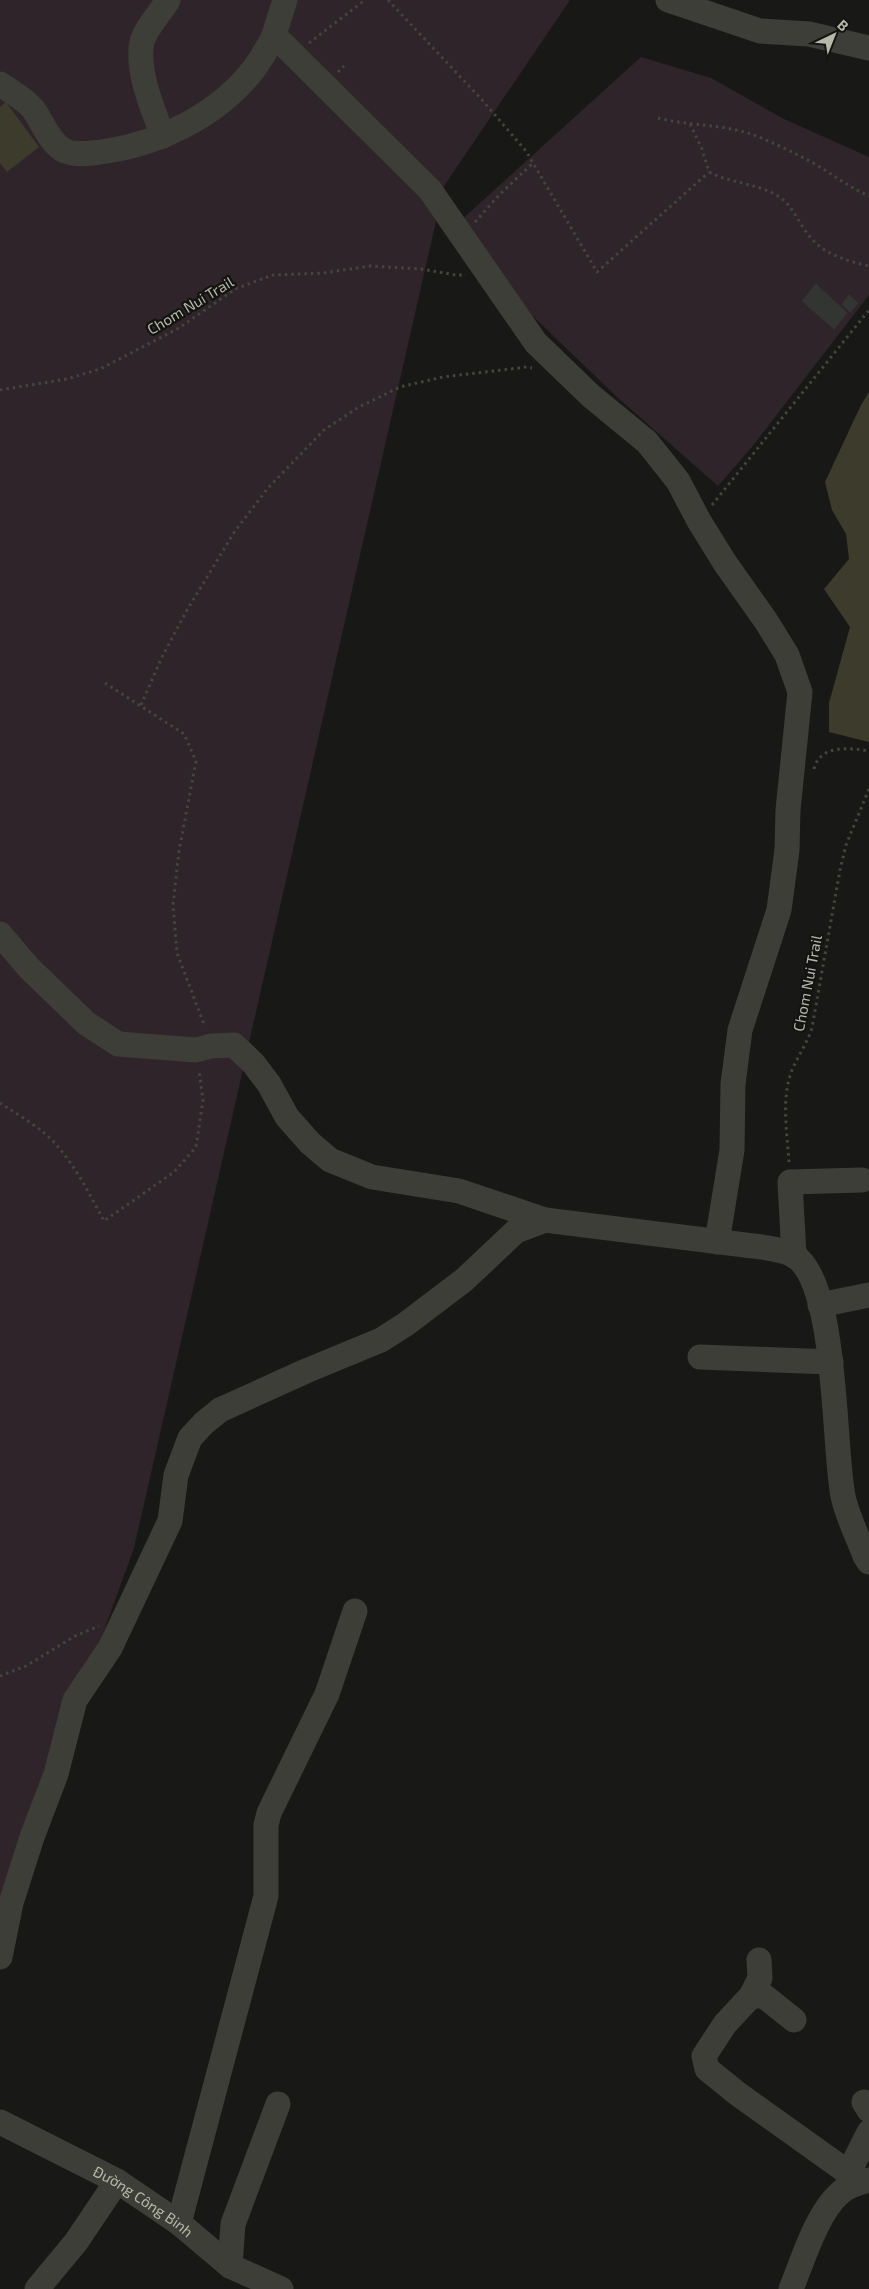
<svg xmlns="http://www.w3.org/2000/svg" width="869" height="2289" viewBox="0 0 869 2289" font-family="'Exo 2',sans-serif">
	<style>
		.green { fill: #2e2429 }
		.water { fill: #3d3b2c }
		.building { fill: #333532; stroke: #333531 }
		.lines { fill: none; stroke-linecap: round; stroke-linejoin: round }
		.path { stroke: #44453d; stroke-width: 3; stroke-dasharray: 2.5 4; stroke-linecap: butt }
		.minor { stroke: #3c3e37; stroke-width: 25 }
		.labels { text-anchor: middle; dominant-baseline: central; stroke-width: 4.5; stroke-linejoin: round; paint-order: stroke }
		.street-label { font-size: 15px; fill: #b7b9a8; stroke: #131412 }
	</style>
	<rect width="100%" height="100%" fill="#181917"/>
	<g class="green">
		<polygon points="0,0 570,0 444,186 134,1548 0,1917"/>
		<polygon points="641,57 711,78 784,119 869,157 869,295 752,447 718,486 617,397 487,272 459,222"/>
	</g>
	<g class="water">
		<polygon points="6,102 39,147 7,172 0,163 0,107"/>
		<polygon points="869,392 869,742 829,732 829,703 850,627 824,589 849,559 846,534 832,510 825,482 861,405"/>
	</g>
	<g class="building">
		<polygon points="816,284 847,313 834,329 802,301"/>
		<polygon points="849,295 858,303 850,312 842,304"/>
	</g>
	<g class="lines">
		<g class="path">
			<polyline points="388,0 482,100 526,151 597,272 709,172"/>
			<polyline points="309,43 365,0"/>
			<polyline points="338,72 344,66"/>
			<path d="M658,118C689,126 721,124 751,134C772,142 793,152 813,163C832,174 849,187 869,196"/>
			<path d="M690,124L702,149L709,172C731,184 760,183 781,198C795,209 800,226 811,238C825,255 848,261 869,266"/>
			<polyline points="475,222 500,194 532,164"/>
			<polyline points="0,390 67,379 100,369 179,328 235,289 273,275 323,273 370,266 421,269 456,275 466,275"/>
			<polyline points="712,505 869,310"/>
			<polyline points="105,683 184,734 196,761 179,851 173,905 177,953 205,1027"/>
			<polyline points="141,705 162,657 187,610 235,531 268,488 324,430 359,407 400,387 443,377 527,367 532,368"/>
			<path d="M814,769C820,744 850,748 869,751"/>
			<path d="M0,1103C20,1116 44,1129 59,1148C77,1169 91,1197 104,1221L174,1172L196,1147L203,1100L199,1070"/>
			<path d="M789,1162C787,1132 781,1098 792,1070C798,1056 807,1043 812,1028L840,870L846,845L869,789"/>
			<polyline points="0,1676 26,1666 75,1636 99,1626"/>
		</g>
		<g class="minor">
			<polyline points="668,0 760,31 809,34 869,48"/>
			<polyline points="273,38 285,0"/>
			<path d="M0,84C10,91 25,99 33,109C43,122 49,143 65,151C77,156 95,153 107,151C161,143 219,114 253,70C261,60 267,48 273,38L282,43L430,190L536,343L591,396L647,442L678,481L699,521L725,563L766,621L787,655L800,692L788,810L787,850L779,910L740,1030L733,1084L732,1150L717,1242"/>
			<path d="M163,136C153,110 136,70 142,42C144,31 162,10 168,0"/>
			<polyline points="0,934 29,968 86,1023 118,1044 196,1050 211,1046 234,1045 253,1063 269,1084 287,1117 310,1143 330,1160 372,1177 459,1191 545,1220"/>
			<polyline points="794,1256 790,1182 862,1180"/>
			<polyline points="820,1305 869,1295"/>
			<polyline points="700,1357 831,1362"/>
			<path d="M0,1957L11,1903L32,1837L56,1774L75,1700L110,1648L170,1521L176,1475L190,1438L204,1423L220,1410L306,1371L381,1340L406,1324L464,1280L516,1231L545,1220L745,1245C760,1247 779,1248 793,1255C838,1280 833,1446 843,1496C847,1516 858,1537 865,1556L869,1562"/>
			<polyline points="759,1960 760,1978 751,1996 725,2024 704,2056 707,2069 738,2094 843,2169 848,2174 851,2185"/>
			<polyline points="751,1996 764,1996 794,2020"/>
			<polyline points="864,2102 869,2110"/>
			<path id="s1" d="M0,2122L117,2181L179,2223L230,2266L281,2289"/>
			<polyline points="848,2174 869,2132"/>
			<polyline points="179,2223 266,1896 266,1825 269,1813 327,1694 355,1611"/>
			<polyline points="230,2266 233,2224 278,2104"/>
			<polyline points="37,2289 76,2242 117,2181"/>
			<path d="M791,2289C803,2260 817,2212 841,2192C849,2185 859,2183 869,2180"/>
		</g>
	</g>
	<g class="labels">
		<g class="street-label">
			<text transform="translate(190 305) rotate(-31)">Chom Nui Trail</text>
			<text transform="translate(807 983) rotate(-79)">Chom Nui Trail</text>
			<text stroke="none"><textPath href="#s1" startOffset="164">Đường Công Binh</textPath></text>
		</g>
	</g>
	<g transform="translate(834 35) rotate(43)" stroke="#131412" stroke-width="4" paint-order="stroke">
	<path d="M0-4L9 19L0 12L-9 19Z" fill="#b7b9a8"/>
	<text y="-8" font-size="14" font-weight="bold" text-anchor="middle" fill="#b7b9a8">B</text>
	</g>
</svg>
